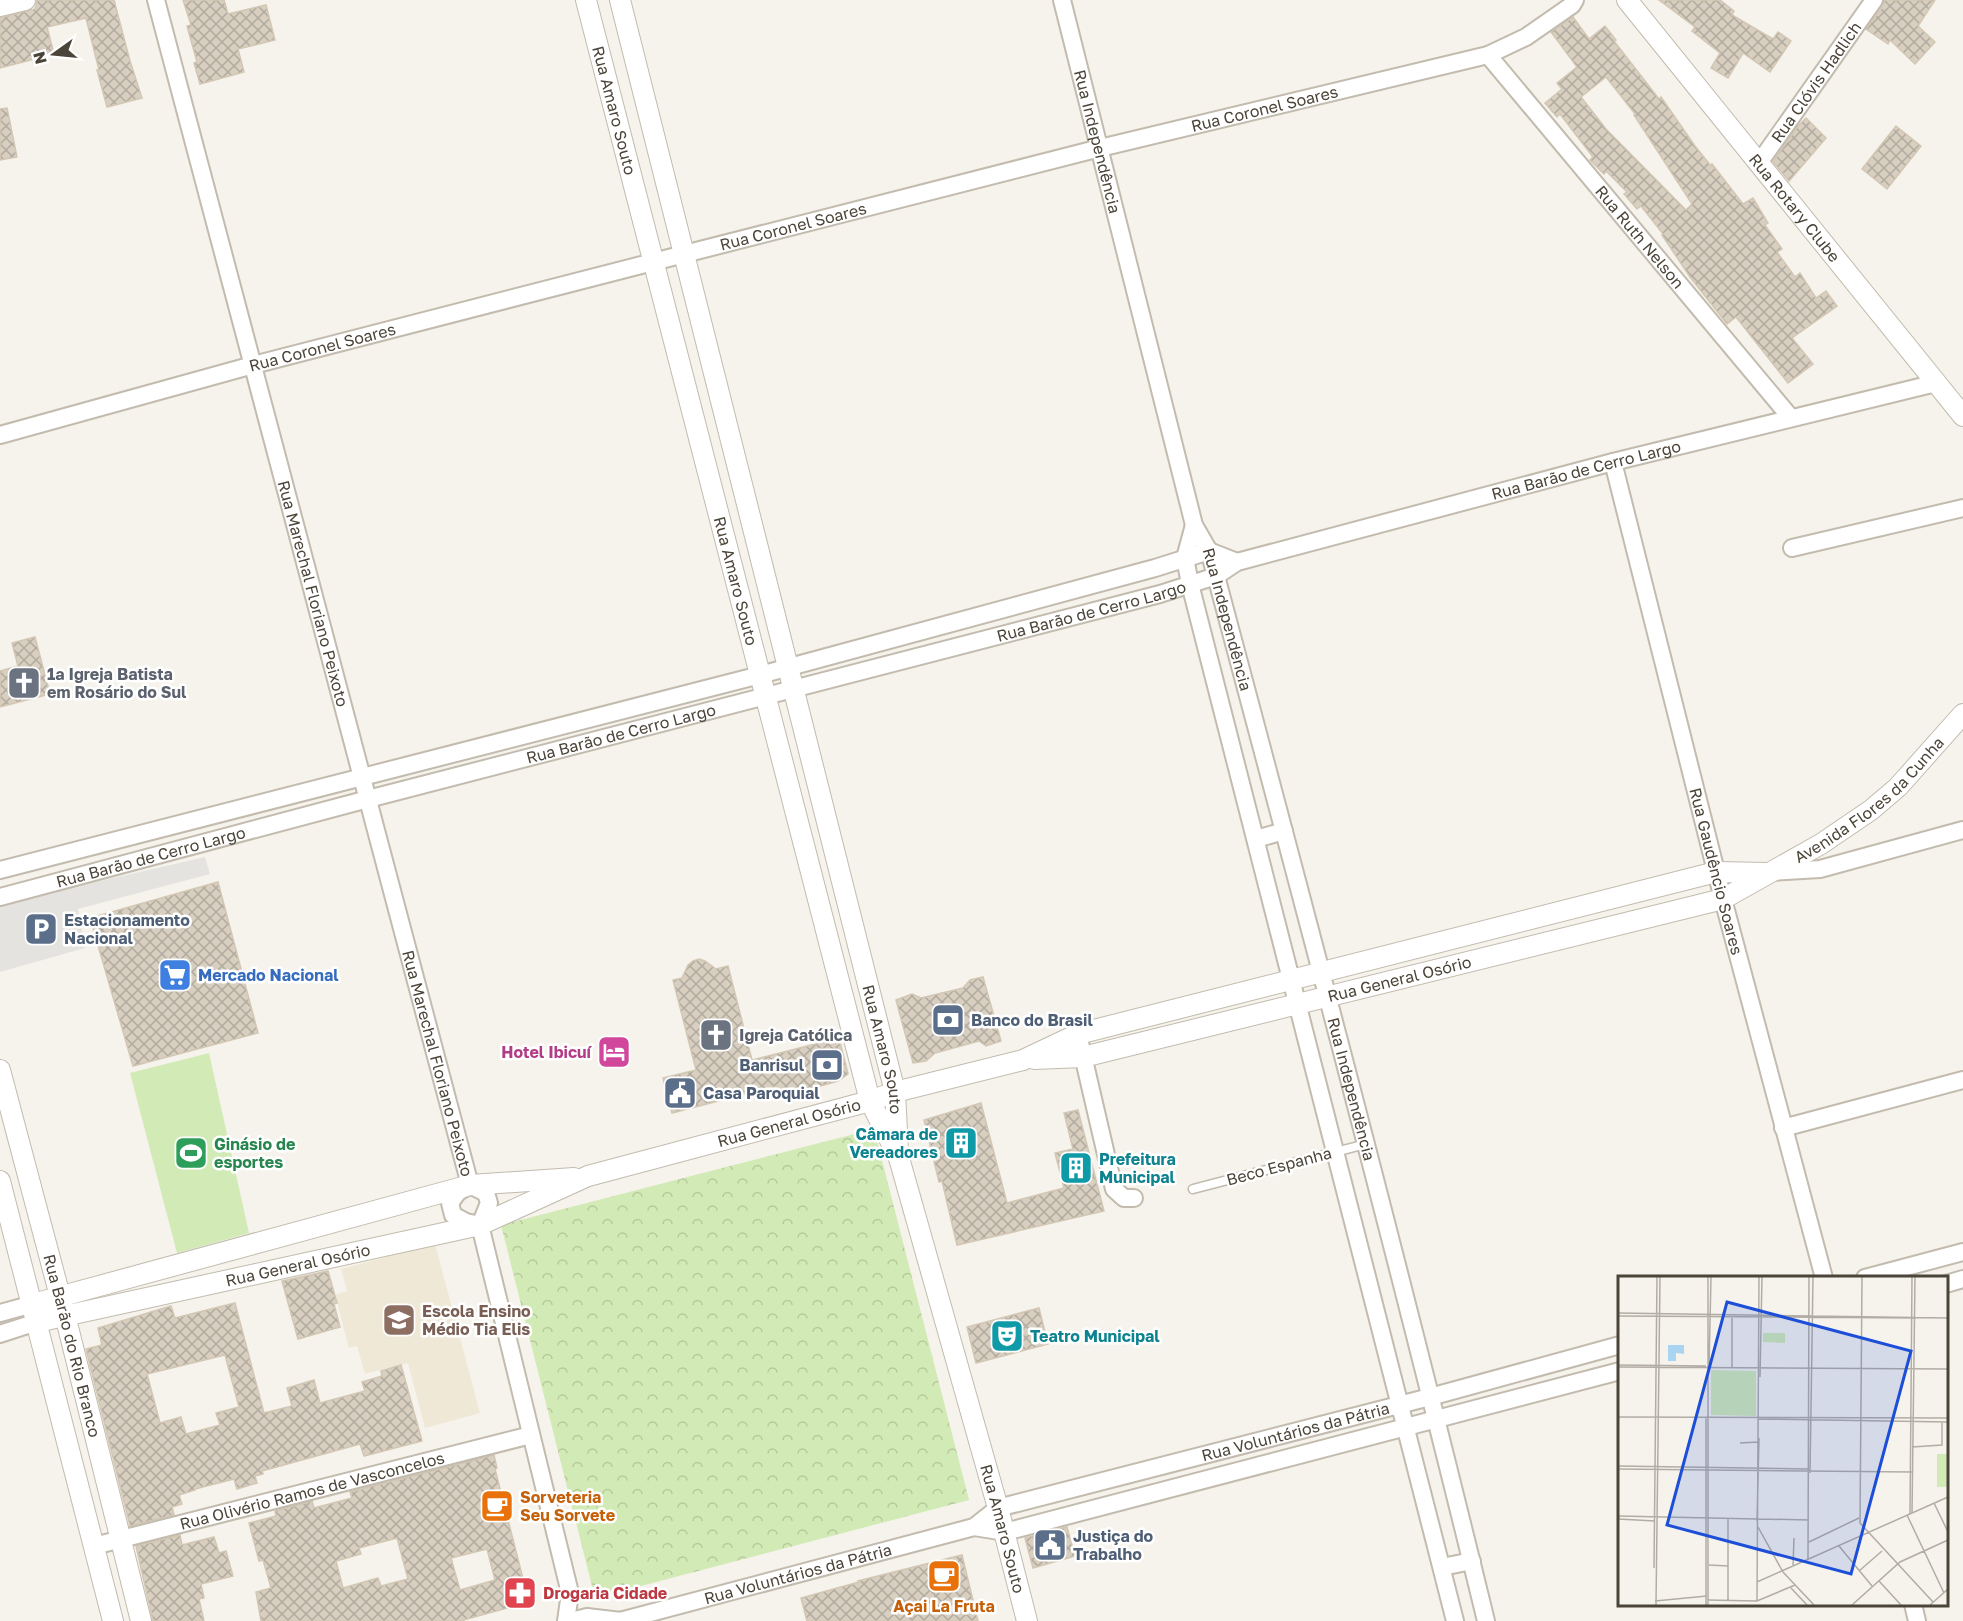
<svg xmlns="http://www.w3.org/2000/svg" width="1963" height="1621" viewBox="0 0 1963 1621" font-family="'Golos Text',sans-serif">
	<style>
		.education { fill: #efe8d6 }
		.grass { fill: #d2eab5 }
		.park { fill: url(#park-crowns) }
		.parking { fill: #e5e3e0 }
		.building { fill: url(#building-cross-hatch); stroke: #d3c7b4; stroke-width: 1.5; fill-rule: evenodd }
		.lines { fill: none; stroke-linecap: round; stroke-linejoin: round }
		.service-casing { stroke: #c2bbae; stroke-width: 11 }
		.minor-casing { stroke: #c2bbae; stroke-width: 20 }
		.tertiary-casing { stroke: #c2bbae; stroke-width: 22 }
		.service { stroke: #fff; stroke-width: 8 }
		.minor { stroke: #fff; stroke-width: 16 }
		.tertiary { stroke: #fff; stroke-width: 20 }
		.labels { text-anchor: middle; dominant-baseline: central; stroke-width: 5; stroke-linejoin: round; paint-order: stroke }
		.street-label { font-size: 16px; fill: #4b4439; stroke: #fff }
		.worship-label { font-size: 16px; font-weight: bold; fill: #5b616d; stroke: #fff; text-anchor: start }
		.service-label { font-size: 16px; font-weight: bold; fill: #4e5e75; stroke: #fff; text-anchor: start }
		.shop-label { font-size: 16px; font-weight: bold; fill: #366cbe; stroke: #fff; text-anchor: start }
		.hotel-label { font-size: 16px; font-weight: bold; fill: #b23c85; stroke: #fff; text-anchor: end }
		.culture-label { font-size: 16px; font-weight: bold; fill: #0d838f; stroke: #fff; text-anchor: start }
		.leisure-label { font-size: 16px; font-weight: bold; fill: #27864d; stroke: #fff; text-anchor: start }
		.education-label { font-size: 16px; font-weight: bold; fill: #785e54; stroke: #fff; text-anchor: start }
		.food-label { font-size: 16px; font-weight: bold; fill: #c56008; stroke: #fff; text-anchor: start }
		.health-label { font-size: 16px; font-weight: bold; fill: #be3a42; stroke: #fff; text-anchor: start }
		.inset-road { fill: none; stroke: #b2ada4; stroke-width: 1.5 }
		.view { fill: #1d4ed8; fill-opacity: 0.15; stroke: #1d4ed8; stroke-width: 3 }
		.inset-edge { fill: none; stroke: #4b4439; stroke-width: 3 }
	</style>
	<defs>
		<pattern id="park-crowns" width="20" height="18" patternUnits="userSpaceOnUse" patternTransform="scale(1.5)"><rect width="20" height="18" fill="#d2eab5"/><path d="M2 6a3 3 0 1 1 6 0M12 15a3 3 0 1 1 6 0" fill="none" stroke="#b6ca9c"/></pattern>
		<pattern id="building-cross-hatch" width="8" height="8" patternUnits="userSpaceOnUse" patternTransform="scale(1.5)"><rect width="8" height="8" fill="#d8cfc1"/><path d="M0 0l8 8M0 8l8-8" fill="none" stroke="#b1aa9e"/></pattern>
	</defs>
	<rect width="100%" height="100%" fill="#f6f3ec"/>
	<polygon class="education" points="435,1244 480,1413 425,1428 408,1363 365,1374 357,1346 349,1348 335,1295 347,1291 341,1269"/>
	<polygon class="grass" points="209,1053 249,1233 177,1253 130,1073"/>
	<polygon class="park" points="874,1129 969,1500 595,1598 501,1225"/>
	<polygon class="parking" points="205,857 210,874 78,909 85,948 0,972 0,904"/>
	<g class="building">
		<polygon points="37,0 114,0 130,61 142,98 107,107 97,70 99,70 86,18 47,27 54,54 0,68 0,18 35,9"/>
		<polygon points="183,0 224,0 228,14 266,5 275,40 238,49 244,72 200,84 194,63 197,62 187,26 191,25"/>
		<polygon points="1659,0 1720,0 1734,11 1732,15 1773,39 1778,32 1791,41 1770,72 1743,53 1728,78 1711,68 1720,53 1692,31 1695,27"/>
		<polygon points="1884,0 1935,0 1918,26 1935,42 1915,64 1890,40 1888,44 1866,29 1883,6"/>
		<path d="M1573,17L1589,39L1605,26L1616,40L1614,41L1659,99L1661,97L1695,146L1711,166L1712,164L1743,204L1753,198L1768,223L1765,225L1782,249L1777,252L1795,277L1800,273L1816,298L1826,291L1837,306L1792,338L1813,364L1788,383L1736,317L1727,324L1690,277L1662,235L1663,234L1641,206L1637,209L1624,194L1627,192L1606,171L1604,174L1590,160L1593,157L1560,114L1557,117L1545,103L1562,89L1557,83L1577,67L1551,32ZM1606,77L1635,114L1634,115L1692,204L1686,210L1606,129L1581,97Z"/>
		<polygon points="7,108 17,157 0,160 0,109"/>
		<polygon points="1806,118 1826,138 1789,181 1773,162 1797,127"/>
		<polygon points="1896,126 1921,146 1887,189 1862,169"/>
		<polygon points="35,637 50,694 0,707 0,671 18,666 12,643"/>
		<polygon points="218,882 258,1033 133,1066 90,918"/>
		<polygon points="699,959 705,961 716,969 728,966 752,1060 839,1038 848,1074 838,1081 781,1097 777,1086 672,1113 663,1078 696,1070 673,980 682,978 688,965 693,961"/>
		<polygon points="983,977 1001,1041 986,1046 979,1041 935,1053 926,1061 913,1063 896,1000 912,994 921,998 963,988 970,980"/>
		<polygon points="981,1103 1007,1203 1064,1188 1055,1153 1073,1149 1064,1113 1078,1110 1104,1211 957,1245 942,1181 939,1182 924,1120"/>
		<polygon points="328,1271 337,1303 334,1304 340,1327 298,1339 282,1281"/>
		<path d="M235,1303L264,1413L292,1406L287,1388L314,1380L320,1403L365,1391L362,1382L382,1376L381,1371L401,1365L422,1441L364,1456L360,1444L262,1471L263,1474L255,1476L257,1483L237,1489L234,1479L195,1489V1490L179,1495L182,1504L172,1507L174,1515L130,1526L86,1349L102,1345L98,1328L171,1306L175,1318ZM225,1355L239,1407L216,1413L220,1425L186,1434L181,1417L160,1423L147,1374Z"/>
		<polygon points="1039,1308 1048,1344 976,1363 967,1327"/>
		<path d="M494,1455L497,1468L495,1469L529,1602L460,1621H261L256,1592L271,1588L263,1560L259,1561L249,1523L276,1516L275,1511L312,1501L314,1508L352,1498L350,1492ZM397,1538L408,1579L381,1586L378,1578L343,1588L336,1561L361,1554L359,1548ZM487,1549L495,1580L460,1590L451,1558Z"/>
		<polygon points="1067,1527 1075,1556 1033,1568 1025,1538"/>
		<polygon points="180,1535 182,1545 214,1537 219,1553 226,1551 233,1576 201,1584 204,1598 199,1599 204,1621 153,1621 136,1546"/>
		<polygon points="962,1555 978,1621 807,1621 801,1598 859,1582 858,1581"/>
	</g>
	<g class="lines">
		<defs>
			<polyline id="service" points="1193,1189 1366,1144"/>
			<g id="minor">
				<path id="s1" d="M156,0L470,1185L486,1193L489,1203L480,1225L570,1593L566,1621"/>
				<path id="s2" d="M1062,0L1194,525L1209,551L1216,576C1309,924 1401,1272 1486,1621"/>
				<path id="s3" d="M1488,55L1791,418"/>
				<path id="s4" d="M1759,163L1874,0"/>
				<path id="s5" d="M0,435L253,365L653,262L1100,148L1488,55L1526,37L1572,5L1575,0"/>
				<path id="s6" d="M1613,462L1723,899L1824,1278"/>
				<polyline points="1194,525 1185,558 1190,584 1455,1621"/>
				<polyline points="1792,548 1963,508"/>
				<polyline points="1256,839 1284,831"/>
				<polyline points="0,870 760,675 1155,568 1209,551 1237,562"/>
				<polyline points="1771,872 1820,869 1963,830"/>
				<path id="s7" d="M0,897L368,799L1160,594L1216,576L1237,562L1613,462L1936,383"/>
				<polyline points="1078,1034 1114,1189 1124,1198 1134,1198"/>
				<polyline points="1783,1128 1963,1080"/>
				<polyline points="467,1187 458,1192 450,1203 453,1215 466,1222 480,1225"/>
				<polyline points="1865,1278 1963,1252"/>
				<polyline points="1946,1284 1963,1279"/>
				<polyline points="0,1313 33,1304"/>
				<polyline points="0,1334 37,1322"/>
				<polyline points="974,1527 1005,1532 1620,1371"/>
				<path id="s8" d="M94,1546L531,1435"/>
				<polyline points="1442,1567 1472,1561"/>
				<polyline points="1913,1604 1917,1621"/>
				<polyline points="571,1621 587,1617 621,1621"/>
				<path id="s9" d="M620,1621L974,1527L998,1508L1430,1397L1620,1345"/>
			</g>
			<g id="tertiary">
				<path id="s10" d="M586,0L870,1101L899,1158L998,1508L1027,1621"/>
				<path id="s11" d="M620,0L895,1092L898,1151"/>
				<path id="s12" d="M1627,0L1963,416"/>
				<polyline points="0,6 25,0"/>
				<path id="s13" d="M1034,1059L1083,1057L1723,899L1821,844L1871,810L1898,787L1963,714"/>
				<path id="s14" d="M0,1070L65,1315L141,1621"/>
				<polyline points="0,1181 113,1621"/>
				<polyline points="33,1304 470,1185 574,1178"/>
				<path id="s15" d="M37,1322L480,1225L588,1176L870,1101L895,1092L1023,1060L1078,1034L1716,872L1768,873"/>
			</g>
		</defs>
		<use href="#service" class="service-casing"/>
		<use href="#minor" class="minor-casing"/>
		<use href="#tertiary" class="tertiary-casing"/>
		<use href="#service" class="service"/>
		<use href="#minor" class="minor"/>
		<use href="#tertiary" class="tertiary"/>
	</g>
	<defs>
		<symbol id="church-square" viewBox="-11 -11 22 22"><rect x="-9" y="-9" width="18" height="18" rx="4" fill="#6b7280" stroke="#fff"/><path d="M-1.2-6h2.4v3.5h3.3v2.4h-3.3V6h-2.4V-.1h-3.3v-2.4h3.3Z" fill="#fff"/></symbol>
		<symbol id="parking-square" viewBox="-11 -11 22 22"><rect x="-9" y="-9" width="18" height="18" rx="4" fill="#5c6f8a" stroke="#fff"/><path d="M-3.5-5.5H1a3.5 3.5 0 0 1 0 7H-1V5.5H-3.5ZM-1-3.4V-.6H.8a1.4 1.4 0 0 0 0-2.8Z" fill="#fff"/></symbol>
		<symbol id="supermarket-square" viewBox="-11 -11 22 22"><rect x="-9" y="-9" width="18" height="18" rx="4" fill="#3f7fe0" stroke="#fff"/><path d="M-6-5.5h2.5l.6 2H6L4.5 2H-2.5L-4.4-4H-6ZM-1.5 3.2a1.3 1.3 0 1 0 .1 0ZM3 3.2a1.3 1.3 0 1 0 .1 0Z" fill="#fff"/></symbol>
		<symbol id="bank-square" viewBox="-11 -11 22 22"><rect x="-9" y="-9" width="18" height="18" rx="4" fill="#5c6f8a" stroke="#fff"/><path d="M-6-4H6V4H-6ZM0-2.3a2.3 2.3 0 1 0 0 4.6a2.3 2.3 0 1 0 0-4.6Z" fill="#fff"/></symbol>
		<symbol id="hotel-square" viewBox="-11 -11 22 22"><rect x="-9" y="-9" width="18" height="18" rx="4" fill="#d1479c" stroke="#fff"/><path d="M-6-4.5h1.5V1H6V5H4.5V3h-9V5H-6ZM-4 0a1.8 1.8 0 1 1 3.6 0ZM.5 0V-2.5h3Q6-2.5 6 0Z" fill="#fff"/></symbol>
		<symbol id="civic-square" viewBox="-11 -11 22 22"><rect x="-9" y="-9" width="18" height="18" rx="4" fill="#5c6f8a" stroke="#fff"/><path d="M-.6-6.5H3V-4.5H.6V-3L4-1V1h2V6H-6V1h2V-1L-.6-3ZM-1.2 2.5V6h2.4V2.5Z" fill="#fff"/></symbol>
		<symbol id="building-square" viewBox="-11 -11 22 22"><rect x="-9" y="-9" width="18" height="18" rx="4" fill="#0f9aa8" stroke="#fff"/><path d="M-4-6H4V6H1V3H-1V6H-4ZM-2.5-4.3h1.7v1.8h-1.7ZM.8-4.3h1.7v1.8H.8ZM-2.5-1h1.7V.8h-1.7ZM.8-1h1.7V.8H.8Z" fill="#fff"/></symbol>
		<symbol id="stadium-square" viewBox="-11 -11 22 22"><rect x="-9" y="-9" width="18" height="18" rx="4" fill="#2e9e5b" stroke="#fff"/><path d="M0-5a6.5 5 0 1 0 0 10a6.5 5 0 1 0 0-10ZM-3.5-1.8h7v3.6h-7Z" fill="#fff"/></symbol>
		<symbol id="university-square" viewBox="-11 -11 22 22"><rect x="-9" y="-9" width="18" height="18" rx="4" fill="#8d6e63" stroke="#fff"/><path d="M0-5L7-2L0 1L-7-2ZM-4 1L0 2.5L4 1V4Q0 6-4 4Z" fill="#fff"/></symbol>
		<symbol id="theatre-square" viewBox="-11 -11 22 22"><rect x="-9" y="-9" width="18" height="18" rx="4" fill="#0f9aa8" stroke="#fff"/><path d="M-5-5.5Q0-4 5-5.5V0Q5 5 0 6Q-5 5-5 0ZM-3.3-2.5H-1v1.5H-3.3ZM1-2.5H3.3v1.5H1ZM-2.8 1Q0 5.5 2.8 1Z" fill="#fff"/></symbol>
		<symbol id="cafe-square" viewBox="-11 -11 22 22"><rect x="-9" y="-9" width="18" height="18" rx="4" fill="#e8710a" stroke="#fff"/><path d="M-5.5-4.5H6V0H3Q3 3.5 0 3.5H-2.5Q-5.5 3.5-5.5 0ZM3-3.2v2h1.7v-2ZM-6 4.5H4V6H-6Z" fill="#fff"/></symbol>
		<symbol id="pharmacy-square" viewBox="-11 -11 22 22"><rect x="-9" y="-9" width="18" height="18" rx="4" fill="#e0444e" stroke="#fff"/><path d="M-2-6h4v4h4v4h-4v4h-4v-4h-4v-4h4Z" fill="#fff"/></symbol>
	</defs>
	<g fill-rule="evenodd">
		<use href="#church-square" x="5" y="664" width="38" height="38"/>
		<use href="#parking-square" x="22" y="910" width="38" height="38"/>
		<use href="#supermarket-square" x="156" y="956" width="38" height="38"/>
		<use href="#bank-square" x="929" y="1001" width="38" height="38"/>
		<use href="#church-square" x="697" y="1016" width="38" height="38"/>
		<use href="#hotel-square" x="595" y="1033" width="38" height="38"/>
		<use href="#bank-square" x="808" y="1046" width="38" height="38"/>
		<use href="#civic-square" x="661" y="1074" width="38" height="38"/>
		<use href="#building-square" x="942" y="1124" width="38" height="38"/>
		<use href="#stadium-square" x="172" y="1134" width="38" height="38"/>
		<use href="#building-square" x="1057" y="1149" width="38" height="38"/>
		<use href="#university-square" x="380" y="1301" width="38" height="38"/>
		<use href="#theatre-square" x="988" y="1317" width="38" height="38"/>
		<use href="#cafe-square" x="478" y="1487" width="38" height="38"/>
		<use href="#civic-square" x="1031" y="1526" width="38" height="38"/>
		<use href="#cafe-square" x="925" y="1557" width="38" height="38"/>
		<use href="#pharmacy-square" x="501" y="1574" width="38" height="38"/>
	</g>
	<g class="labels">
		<g class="street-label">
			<text stroke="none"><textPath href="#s4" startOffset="99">Rua Clóvis Hadlich</textPath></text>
			<text stroke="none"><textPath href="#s5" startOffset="1306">Rua Coronel Soares</textPath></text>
			<text stroke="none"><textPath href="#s10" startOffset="114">Rua Amaro Souto</textPath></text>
			<text stroke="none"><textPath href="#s2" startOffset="146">Rua Independência</textPath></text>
			<text stroke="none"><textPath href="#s12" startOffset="267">Rua Rotary Clube</textPath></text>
			<text stroke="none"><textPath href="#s5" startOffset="820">Rua Coronel Soares</textPath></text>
			<text stroke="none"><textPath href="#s3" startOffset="237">Rua Ruth Nelson</textPath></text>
			<text stroke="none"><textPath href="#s5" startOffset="334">Rua Coronel Soares</textPath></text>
			<text stroke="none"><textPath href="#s7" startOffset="1644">Rua Barão de Cerro Largo</textPath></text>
			<text stroke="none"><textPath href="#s10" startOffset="600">Rua Amaro Souto</textPath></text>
			<text stroke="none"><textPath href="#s1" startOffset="614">Rua Marechal Floriano Peixoto</textPath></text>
			<text stroke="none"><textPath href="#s7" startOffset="1128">Rua Barão de Cerro Largo</textPath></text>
			<text stroke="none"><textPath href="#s2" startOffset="642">Rua Independência</textPath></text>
			<text stroke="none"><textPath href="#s7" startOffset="642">Rua Barão de Cerro Largo</textPath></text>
			<text stroke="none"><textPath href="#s13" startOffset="886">Avenida Flores da Cunha</textPath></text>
			<text stroke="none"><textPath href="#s7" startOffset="156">Rua Barão de Cerro Largo</textPath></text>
			<text stroke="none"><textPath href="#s6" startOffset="422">Rua Gaudêncio Soares</textPath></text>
			<text stroke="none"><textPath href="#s13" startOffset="375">Rua General Osório</textPath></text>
			<text stroke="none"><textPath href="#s11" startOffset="1082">Rua Amaro Souto</textPath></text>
			<text stroke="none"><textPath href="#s1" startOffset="1100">Rua Marechal Floriano Peixoto</textPath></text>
			<text stroke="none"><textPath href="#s2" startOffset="1128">Rua Independência</textPath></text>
			<text stroke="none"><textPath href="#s15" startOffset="780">Rua General Osório</textPath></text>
			<text transform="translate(1279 1166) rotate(-15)">Beco Espanha</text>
			<text stroke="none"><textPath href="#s15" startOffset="267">Rua General Osório</textPath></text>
			<text stroke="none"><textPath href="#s14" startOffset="285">Rua Barão do Rio Branco</textPath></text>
			<text stroke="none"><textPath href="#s9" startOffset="704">Rua Voluntários da Pátria</textPath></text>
			<text stroke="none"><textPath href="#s8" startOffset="225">Rua Olivério Ramos de Vasconcelos</textPath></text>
			<text stroke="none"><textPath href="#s10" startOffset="1586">Rua Amaro Souto</textPath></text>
			<text stroke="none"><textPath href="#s9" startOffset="184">Rua Voluntários da Pátria</textPath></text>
		</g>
		<g class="worship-label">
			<text x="47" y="674">1ª Igreja Batista<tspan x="47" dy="18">em Rosário do Sul</tspan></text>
			<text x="739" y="1035">Igreja Católica</text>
		</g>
		<g class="service-label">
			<text x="64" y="920">Estacionamento<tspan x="64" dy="18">Nacional</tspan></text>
			<text x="971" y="1020">Banco do Brasil</text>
			<text x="804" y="1065" text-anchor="end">Banrisul</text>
			<text x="703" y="1093">Casa Paroquial</text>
			<text x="1073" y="1536">Justiça do<tspan x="1073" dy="18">Trabalho</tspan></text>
		</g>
		<g class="shop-label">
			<text x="198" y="975">Mercado Nacional</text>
		</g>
		<g class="hotel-label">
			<text x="591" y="1052">Hotel Ibicuí</text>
		</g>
		<g class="culture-label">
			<text x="938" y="1134" text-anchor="end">Câmara de<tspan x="938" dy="18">Vereadores</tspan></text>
			<text x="1099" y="1159">Prefeitura<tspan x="1099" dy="18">Municipal</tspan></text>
			<text x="1030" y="1336">Teatro Municipal</text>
		</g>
		<g class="leisure-label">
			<text x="214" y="1144">Ginásio de<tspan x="214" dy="18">esportes</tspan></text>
		</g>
		<g class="education-label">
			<text x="422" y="1311">Escola Ensino<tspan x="422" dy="18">Médio Tia Elis</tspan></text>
		</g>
		<g class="food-label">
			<text x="520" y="1497">Sorveteria<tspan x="520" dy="18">Seu Sorvete</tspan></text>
			<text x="944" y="1606" text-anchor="middle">Açai La Fruta</text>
		</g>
		<g class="health-label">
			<text x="543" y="1593">Drogaria Cidade</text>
		</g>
	</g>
	<g transform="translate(1618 1276)">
		<rect width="330" height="330" fill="#f6f3ec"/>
		<path d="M145,57H167V67L145,66ZM319,178H330V211H319Z" fill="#d2eab5"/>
		<path d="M93,94L138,95V140L93,139Z" fill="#d2eab5"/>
		<path d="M50,69H66V78L58,77V85H50Z" fill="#a9d4f2"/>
		<path class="inset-road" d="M90,1V329M244,1L242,247L315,326M0,37L330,42M0,40L298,42M0,89L88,90M0,91L330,93M91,92L93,1M114,92V42M142,101L144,1M0,141L330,142M140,143L330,146M122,167L140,166M294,171L324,169V147M0,190L190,193M0,193L294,196M192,197L195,1M316,227L330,256M294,237L297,1M292,238L294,1M289,239L326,317M0,240L191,244M0,243L37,245M139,245L141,162M140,251L165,296L196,329M191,266L241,242M221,270L254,310M190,283L191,1M91,289L110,290M175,290L176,262M36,292L39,1M241,295L264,275M261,305L283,329M139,306L330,221M173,312L189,329M89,324L139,325L177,309M110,324V243M37,325L89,320M139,325L141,1M38,329L42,1M88,329V142M234,329L282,286L330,264M312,329L330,313"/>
		<path class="view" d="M109,26L293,75L233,298L49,249Z"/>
		<rect width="330" height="330" class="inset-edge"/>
	</g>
	<g transform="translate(54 54) rotate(255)" stroke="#ffffff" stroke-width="4.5" paint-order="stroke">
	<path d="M0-4.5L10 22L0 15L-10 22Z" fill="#4b4439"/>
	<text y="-9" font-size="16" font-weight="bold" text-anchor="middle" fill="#4b4439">N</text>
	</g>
</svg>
